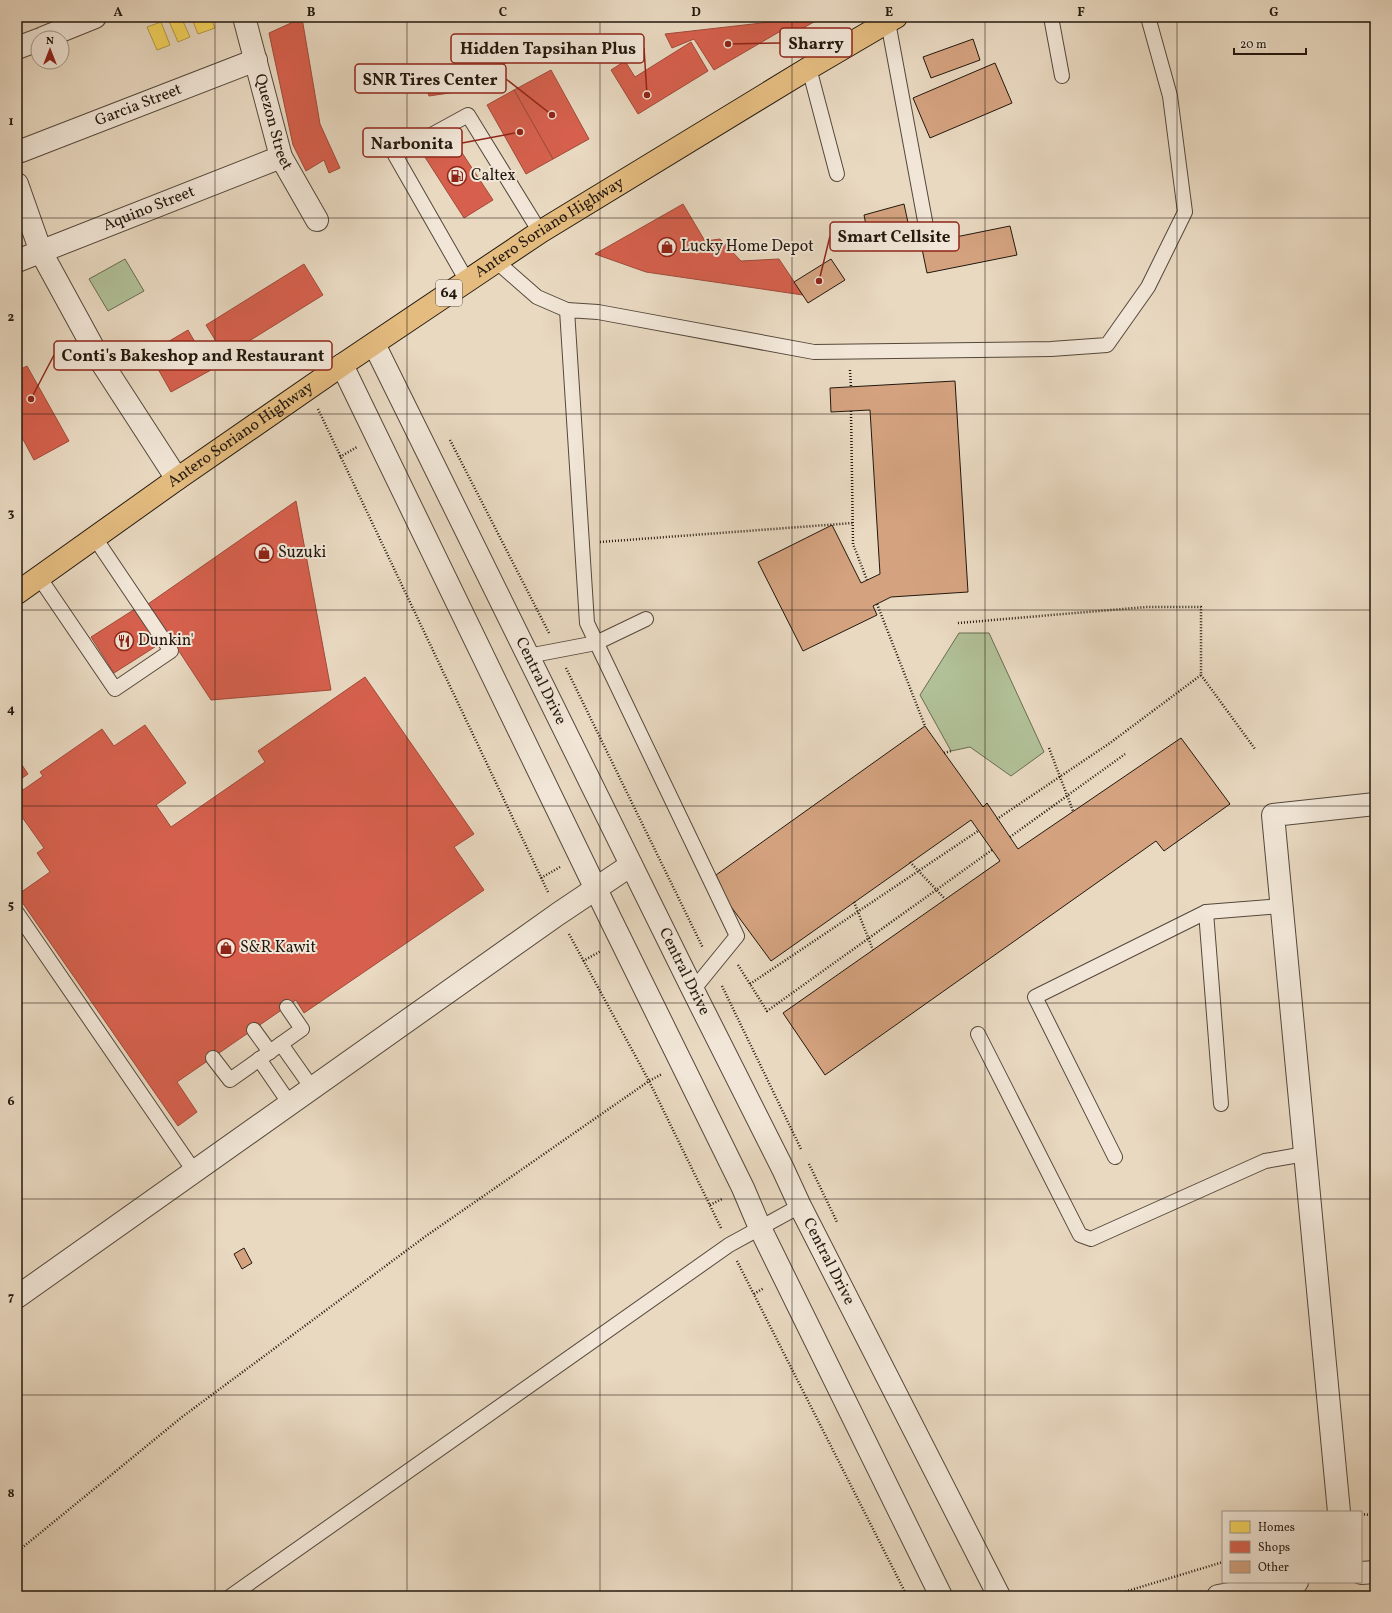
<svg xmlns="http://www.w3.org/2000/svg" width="1392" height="1613" viewBox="0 0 1392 1613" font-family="Vollkorn,serif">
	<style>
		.green { fill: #b1c097; stroke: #6a6c52 }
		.homes { fill: #f6d55c; stroke: #b69c45 }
		.shops { fill: #d6604d; stroke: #a04a3a }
		.building { fill: #d4a27f; stroke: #22180e }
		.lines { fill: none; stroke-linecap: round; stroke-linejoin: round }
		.service-casing { stroke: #54483b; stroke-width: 16 }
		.minor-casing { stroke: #54483b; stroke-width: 24 }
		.primary-casing { stroke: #22180e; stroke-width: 24 }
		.path { stroke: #22180e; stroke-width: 2.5; stroke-dasharray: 1 2; stroke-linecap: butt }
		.service { stroke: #f1e6d7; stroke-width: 14 }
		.minor { stroke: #f1e6d7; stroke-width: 22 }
		.primary { stroke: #e4bc80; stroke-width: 22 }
		.grid { fill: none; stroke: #22180e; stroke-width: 1; stroke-opacity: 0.55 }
		.labels { text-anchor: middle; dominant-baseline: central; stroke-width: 4; stroke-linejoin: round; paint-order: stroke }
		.shield { fill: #f1e6d7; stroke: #60564a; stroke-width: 1 }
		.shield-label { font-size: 15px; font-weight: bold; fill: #22180e }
		.street-label { font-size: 16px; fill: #22180e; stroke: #f1e6d7 }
		.poi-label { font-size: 16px; fill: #22180e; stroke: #f1e6d7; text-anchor: start }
		.leader { fill: none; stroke: #8f2418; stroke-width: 1.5 }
		.callout-dot { fill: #8f2418; stroke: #f1e6d7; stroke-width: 1.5 }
		.callout { fill: #f1e6d7; stroke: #8f2418; stroke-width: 1.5 }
		.callout-label { font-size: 17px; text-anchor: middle; font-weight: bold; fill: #22180e }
		.neatline { fill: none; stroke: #22180e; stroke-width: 1.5 }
		.grid-label { font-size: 13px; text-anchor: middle; font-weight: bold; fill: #22180e }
	</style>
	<rect width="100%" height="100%" fill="#e9d9c1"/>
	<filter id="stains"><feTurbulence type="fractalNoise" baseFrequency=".005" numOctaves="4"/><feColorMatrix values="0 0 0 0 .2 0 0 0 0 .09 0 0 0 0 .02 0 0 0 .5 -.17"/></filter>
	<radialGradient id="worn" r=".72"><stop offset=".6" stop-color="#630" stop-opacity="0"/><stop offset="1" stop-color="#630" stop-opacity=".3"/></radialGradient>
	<g class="green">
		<polygon points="125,259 144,291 108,311 89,279"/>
		<polygon points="959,633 989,633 1044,752 1011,776 970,747 951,751 920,695"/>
	</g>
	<g class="homes">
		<polygon points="172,17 181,17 190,37 178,42 168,19"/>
		<polygon points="191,17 210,17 215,28 198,34"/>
		<polygon points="161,22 170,45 157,50 147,27"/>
	</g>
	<g class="shops">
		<polygon points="793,17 820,17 821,18 789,36 779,32 714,70 694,39 672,48 665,34 788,20"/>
		<polygon points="302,18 320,124 340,168 329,173 324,160 306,171 293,145 269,33"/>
		<polygon points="691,42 708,71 638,114 611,70 625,61 635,77"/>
		<polygon points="506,63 476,89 429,96 423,73"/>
		<polygon points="551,70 589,139 553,159 514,90"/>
		<polygon points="514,90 553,159 526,174 487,105"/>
		<polygon points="449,133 493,200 464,218 421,151"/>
		<polygon points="683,204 705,241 720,239 741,261 779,259 803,295 646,272 595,254"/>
		<polygon points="304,264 323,295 225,356 206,325"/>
		<polygon points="188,330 211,370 171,392 149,353"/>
		<polygon points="27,366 69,441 34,460 17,428 17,371"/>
		<polygon points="296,501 331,690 211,700 148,604"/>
		<polygon points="135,609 158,645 114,673 91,637"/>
		<polygon points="365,677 474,834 454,847 484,890 304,1013 296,1000 177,1082 197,1112 178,1126 17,895 50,872 37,853 44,848 17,810 17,769 22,765 28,774 18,781 23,790 43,776 40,772 102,729 114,746 145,725 186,783 156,805 171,827 265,762 258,751"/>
	</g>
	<g class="building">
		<polygon points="973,39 980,60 931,78 923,57"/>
		<polygon points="995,63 1012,103 930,138 913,98"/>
		<polygon points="904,204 913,246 870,245 864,215"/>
		<polygon points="1010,226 1017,255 927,273 921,244"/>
		<polygon points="831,259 845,280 808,303 794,282"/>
		<polygon points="955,381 968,592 891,597 873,606 877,615 803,651 758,562 832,525 861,583 880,574 870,410 831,412 830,388"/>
		<polygon points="925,726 983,807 987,803 1018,849 1181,738 1230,804 1164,851 1156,841 825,1075 783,1013 1000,861 971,820 771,961 729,904 716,875"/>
		<polygon points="244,1248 252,1263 242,1269 234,1254"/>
	</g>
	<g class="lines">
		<defs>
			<g id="service">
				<polyline points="1051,17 1062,76"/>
				<polyline points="888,22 928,237"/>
				<polyline points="809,68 837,174"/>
				<polyline points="497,262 537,297 567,310"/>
				<polyline points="467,281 395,155 468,115 540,232"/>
				<polyline points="39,577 115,689 171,651 95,538"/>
				<polyline points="528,656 596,643 646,619"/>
				<polyline points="1206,912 1221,1104"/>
				<polyline points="17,913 194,1171"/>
				<polyline points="693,990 737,936 587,623 567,310 598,312 814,352 1051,349 1107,345 1148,287 1185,212 1170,96 1148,17"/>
				<polyline points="254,1030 270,1052"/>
				<polyline points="978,1034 1080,1235 1091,1239 1265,1161 1305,1154"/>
				<polyline points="281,1044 312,1088"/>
				<polyline points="213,1058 230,1080 302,1029 287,1007"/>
				<polyline points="259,1059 290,1104"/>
				<polyline points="1115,1157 1035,997 1206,912 1282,906"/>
				<polyline points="231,1596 729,1245 800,1206"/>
			</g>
			<g id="minor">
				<path id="s1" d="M244,17L281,157L317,220"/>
				<polyline points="43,38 95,17"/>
				<polyline points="17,48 38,40"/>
				<path id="s2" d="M21,151L256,60"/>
				<polyline points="17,184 41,252 100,360 177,479"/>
				<path id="s3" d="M17,261L281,157"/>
				<path id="s4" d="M374,344L693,990L783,1169L800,1206L999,1596"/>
				<polyline points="342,365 610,918 743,1188 760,1228 941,1596"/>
				<polyline points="17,1297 558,914 631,865"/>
				<polyline points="1339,1512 1273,815 1375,804"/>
				<polyline points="1361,1573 1375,1572"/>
				<polyline points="1218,1596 1297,1582"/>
			</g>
			<g id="primary">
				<path id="s5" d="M17,593L177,479L342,365L540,232L809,68L896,17"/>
			</g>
		</defs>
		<use href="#service" class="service-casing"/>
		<use href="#minor" class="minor-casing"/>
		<use href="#primary" class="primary-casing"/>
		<g class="path">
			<polyline points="850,370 851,387"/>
			<polyline points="318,409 548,892"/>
			<polyline points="851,411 853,544 867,580"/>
			<polyline points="450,440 549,633"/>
			<polyline points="340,457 357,447"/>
			<polyline points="600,542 853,523"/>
			<polyline points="877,604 925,726"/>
			<polyline points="958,623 1146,607 1201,607 1201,675 1110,743 997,819"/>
			<polyline points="566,668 703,948"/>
			<polyline points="1201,675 1255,749"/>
			<polyline points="1049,748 1073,811"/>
			<polyline points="944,753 951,751"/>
			<polyline points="1010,837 1125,754"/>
			<polyline points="910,862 945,899"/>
			<polyline points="541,878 560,867"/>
			<polyline points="854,902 873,950"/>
			<polyline points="569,934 649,1081 721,1228"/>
			<polyline points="583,961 601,951"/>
			<polyline points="738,965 767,1011 992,850"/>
			<polyline points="750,984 978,831"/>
			<polyline points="722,986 801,1149"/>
			<polyline points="809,1164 837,1222"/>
			<polyline points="710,1205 722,1199"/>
			<polyline points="737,1261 907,1596"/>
			<polyline points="754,1294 764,1288"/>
			<polyline points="1361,1514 1371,1515 1375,1517"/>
			<polyline points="17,1552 182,1417 426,1236 649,1081 662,1074"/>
			<polyline points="1111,1596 1223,1562"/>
		</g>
		<use href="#service" class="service"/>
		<use href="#minor" class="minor"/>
		<use href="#primary" class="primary"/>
	</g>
	<path class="grid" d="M215,17V1596M407,17V1596M600,17V1596M792,17V1596M985,17V1596M1177,17V1596M17,218H1375M17,414H1375M17,610H1375M17,806H1375M17,1003H1375M17,1199H1375M17,1395H1375"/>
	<defs>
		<symbol id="fuel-ring" viewBox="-11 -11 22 22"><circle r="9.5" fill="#f1e6d7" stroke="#8f2418" stroke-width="1.5"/><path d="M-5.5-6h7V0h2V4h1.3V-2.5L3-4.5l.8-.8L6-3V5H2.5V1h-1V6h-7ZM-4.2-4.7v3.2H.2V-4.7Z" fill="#8f2418"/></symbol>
		<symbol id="shop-ring" viewBox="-11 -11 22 22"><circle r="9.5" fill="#f1e6d7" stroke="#8f2418" stroke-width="1.5"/><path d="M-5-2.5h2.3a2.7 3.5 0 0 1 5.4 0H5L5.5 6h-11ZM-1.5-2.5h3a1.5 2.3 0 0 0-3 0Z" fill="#8f2418"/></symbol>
		<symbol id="restaurant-ring" viewBox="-11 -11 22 22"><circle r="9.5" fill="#f1e6d7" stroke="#8f2418" stroke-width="1.5"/><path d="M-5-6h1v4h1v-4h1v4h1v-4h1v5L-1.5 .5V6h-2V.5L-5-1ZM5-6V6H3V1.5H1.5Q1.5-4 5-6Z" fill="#8f2418"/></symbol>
	</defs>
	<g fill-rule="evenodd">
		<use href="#fuel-ring" x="446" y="165" width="22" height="22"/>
		<use href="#shop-ring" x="656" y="236" width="22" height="22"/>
		<use href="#shop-ring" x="253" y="542" width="22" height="22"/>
		<use href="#restaurant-ring" x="113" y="630" width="22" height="22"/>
		<use href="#shop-ring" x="215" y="937" width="22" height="22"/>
	</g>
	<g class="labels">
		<rect class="shield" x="436" y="280" width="26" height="26" rx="3"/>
		<g class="shield-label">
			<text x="449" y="293">64</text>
		</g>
		<g class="street-label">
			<text stroke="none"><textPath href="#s2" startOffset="126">Garcia Street</textPath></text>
			<text stroke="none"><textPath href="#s1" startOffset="109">Quezon Street</textPath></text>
			<text stroke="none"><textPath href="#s3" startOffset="142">Aquino Street</textPath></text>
			<text stroke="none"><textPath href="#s5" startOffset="646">Antero Soriano Highway</textPath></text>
			<text stroke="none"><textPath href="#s5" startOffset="274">Antero Soriano Highway</textPath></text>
			<text stroke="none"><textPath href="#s4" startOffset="376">Central Drive</textPath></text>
			<text stroke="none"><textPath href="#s4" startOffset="700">Central Drive</textPath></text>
			<text stroke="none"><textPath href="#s4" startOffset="1024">Central Drive</textPath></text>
		</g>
		<g class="poi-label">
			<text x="471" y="176">Caltex</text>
			<text x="681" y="247">Lucky Home Depot</text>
			<text x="278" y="553">Suzuki</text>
			<text x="138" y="641">Dunkin'</text>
			<text x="240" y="948">S&amp;R Kawit</text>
		</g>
	</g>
	<path class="leader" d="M728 44L780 43M647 95L644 48M552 115L506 79M520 132L462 143M819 281L830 236M31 399L54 355"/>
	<g class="callout-dot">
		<circle cx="728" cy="44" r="4"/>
		<circle cx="647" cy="95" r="4"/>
		<circle cx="552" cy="115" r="4"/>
		<circle cx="520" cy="132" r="4"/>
		<circle cx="819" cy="281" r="4"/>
		<circle cx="31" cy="399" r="4"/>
	</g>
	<g class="callout">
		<rect x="780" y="28" width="72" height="29" rx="4"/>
		<rect x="451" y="34" width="193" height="29" rx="4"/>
		<rect x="355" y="64" width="151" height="29" rx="4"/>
		<rect x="363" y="128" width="99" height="29" rx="4"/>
		<rect x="830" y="222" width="129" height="29" rx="4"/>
		<rect x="54" y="341" width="278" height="29" rx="4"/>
	</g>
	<g class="callout-label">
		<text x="816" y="49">Sharry</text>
		<text x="548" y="54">Hidden Tapsihan Plus</text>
		<text x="430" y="85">SNR Tires Center</text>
		<text x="412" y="149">Narbonita</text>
		<text x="894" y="242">Smart Cellsite</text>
		<text x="193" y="361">Conti's Bakeshop and Restaurant</text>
	</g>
	<rect width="1392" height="1613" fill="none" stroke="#e9d9c1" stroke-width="44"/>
	<rect x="1222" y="1511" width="140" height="72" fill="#f1e6d7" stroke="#9e9487"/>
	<rect x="1230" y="1521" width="20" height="12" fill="#f6d55c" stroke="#9e9487"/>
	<text x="1258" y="1531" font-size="12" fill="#22180e">Homes</text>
	<rect x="1230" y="1541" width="20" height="12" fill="#d6604d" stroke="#9e9487"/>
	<text x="1258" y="1551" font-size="12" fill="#22180e">Shops</text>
	<rect x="1230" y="1561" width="20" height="12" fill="#d4a27f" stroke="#9e9487"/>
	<text x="1258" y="1571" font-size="12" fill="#22180e">Other</text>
	<g transform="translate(50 50)"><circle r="19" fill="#f1e6d7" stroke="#9e9487"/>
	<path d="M0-3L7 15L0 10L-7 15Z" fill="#8f2418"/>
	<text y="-6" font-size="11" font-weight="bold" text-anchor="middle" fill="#22180e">N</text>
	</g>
	<path d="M1234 48v6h72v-6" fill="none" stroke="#22180e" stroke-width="2"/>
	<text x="1240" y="48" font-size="12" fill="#22180e" stroke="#f1e6d7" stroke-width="3" paint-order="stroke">20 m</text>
	<rect x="22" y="22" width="1348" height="1569" class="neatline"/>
	<g class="grid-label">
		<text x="118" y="16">A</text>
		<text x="311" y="16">B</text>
		<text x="503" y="16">C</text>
		<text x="696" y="16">D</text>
		<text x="889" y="16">E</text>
		<text x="1081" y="16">F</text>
		<text x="1274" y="16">G</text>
		<text x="11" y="125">1</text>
		<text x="11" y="321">2</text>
		<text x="11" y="517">3</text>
		<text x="11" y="713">4</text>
		<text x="11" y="909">5</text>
		<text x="11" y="1105">6</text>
		<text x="11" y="1301">7</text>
		<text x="11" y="1497">8</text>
	</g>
	<rect width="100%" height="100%" filter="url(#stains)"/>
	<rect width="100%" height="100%" fill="url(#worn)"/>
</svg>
